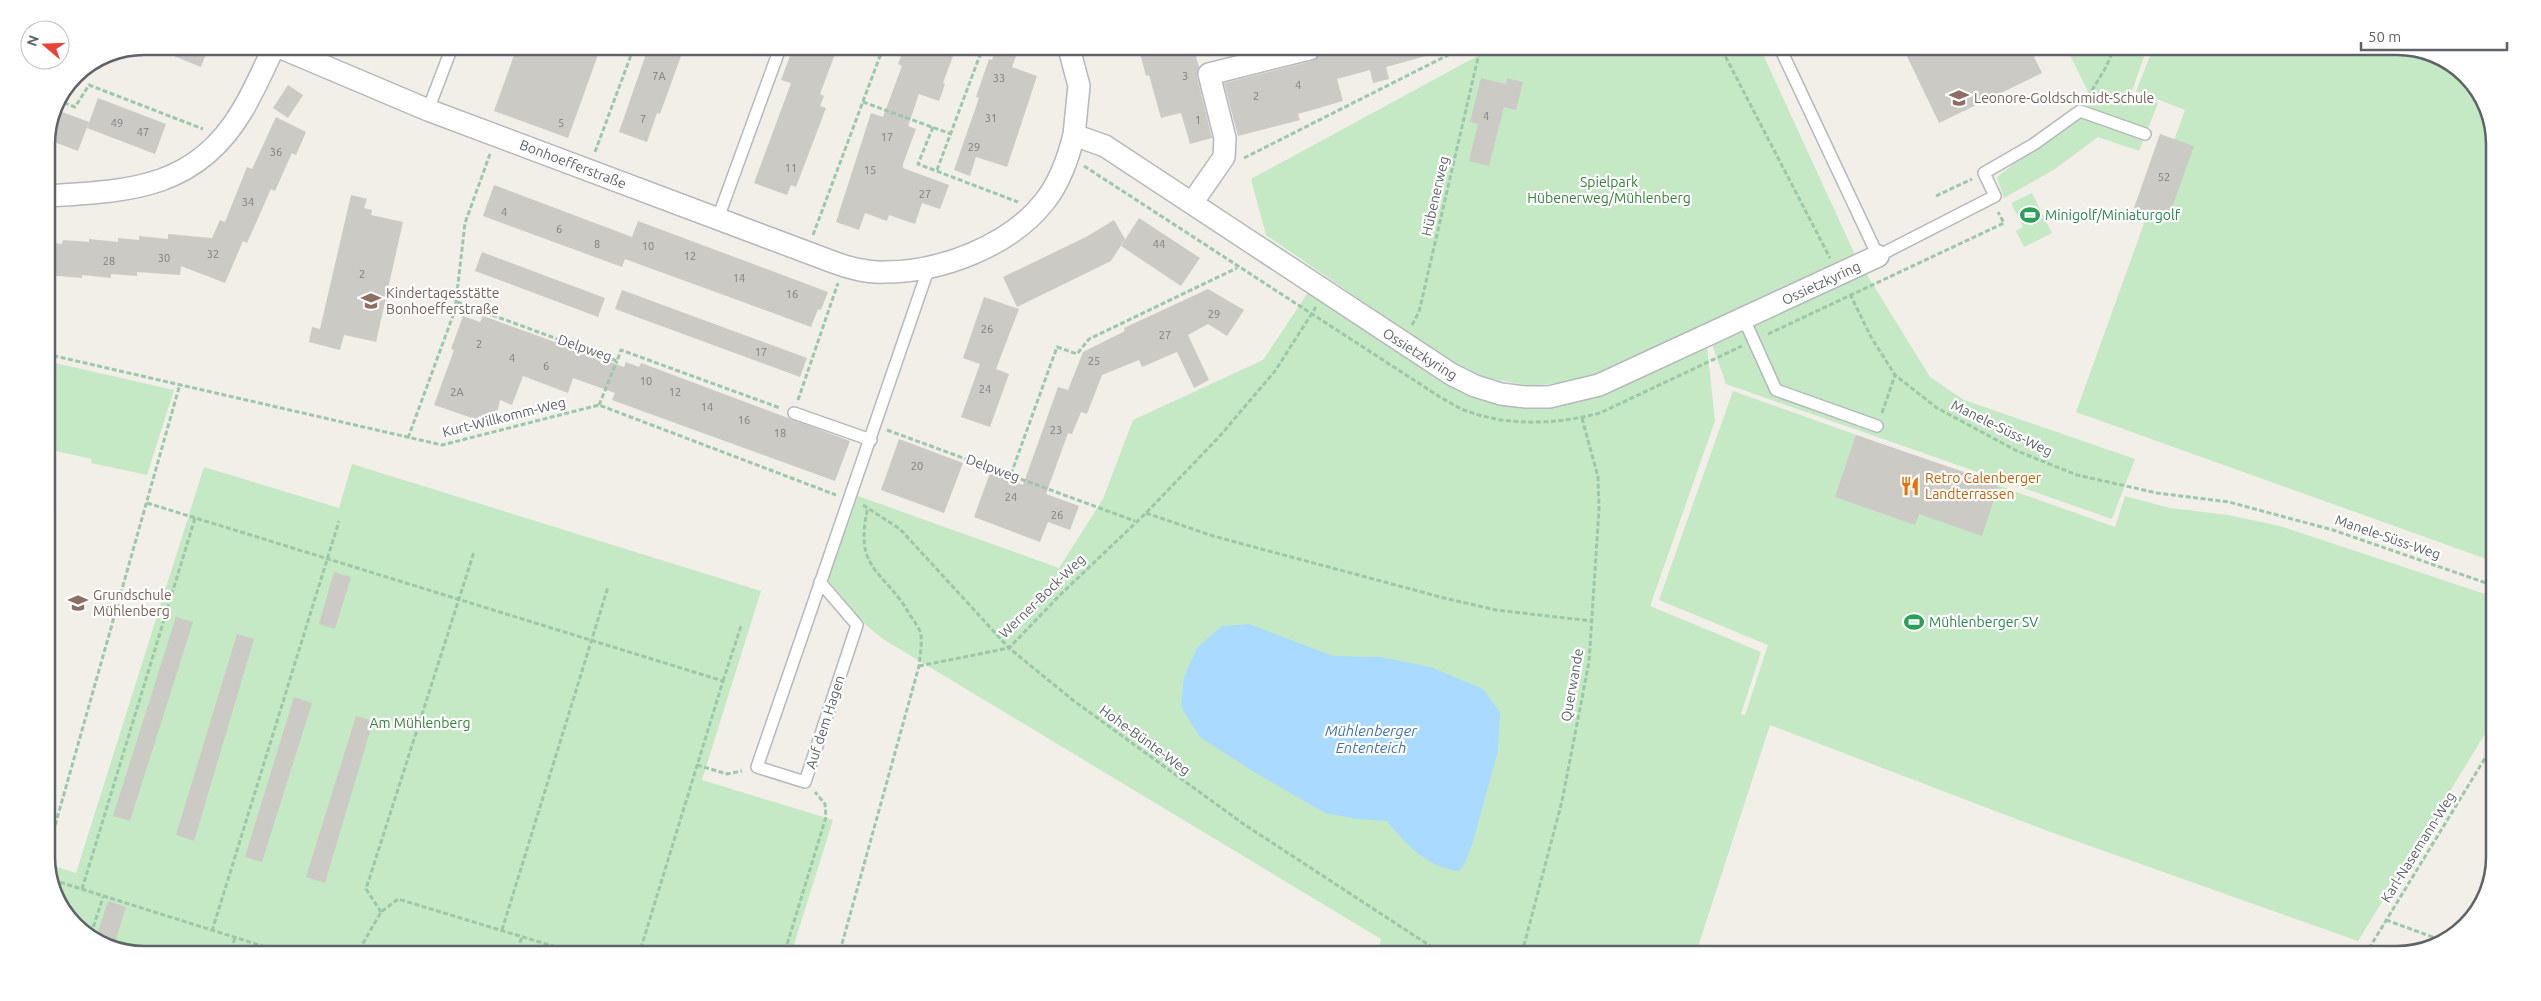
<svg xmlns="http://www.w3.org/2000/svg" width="2541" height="1001" viewBox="0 0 2541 1001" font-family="Ubuntu,sans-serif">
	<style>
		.green { fill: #c5e8c5 }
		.water { fill: #aadaff }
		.building { fill: #cccac5 }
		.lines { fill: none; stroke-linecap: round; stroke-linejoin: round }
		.lane-casing { stroke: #b5b8bc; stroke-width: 14 }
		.street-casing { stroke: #b5b8bc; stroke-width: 24 }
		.path { stroke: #9cc7a9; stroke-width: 3; stroke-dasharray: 5 2.5; stroke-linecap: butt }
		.lane { stroke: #fff; stroke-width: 11 }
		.street { stroke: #fff; stroke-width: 21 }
		.labels { text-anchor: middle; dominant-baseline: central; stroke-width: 4.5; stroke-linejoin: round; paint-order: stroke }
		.number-label { font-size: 11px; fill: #7a7d7f }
		.education-label { font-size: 14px; fill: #785e54; stroke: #fff; text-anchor: start }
		.street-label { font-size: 14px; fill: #5f6368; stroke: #fff }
		.park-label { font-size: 14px; fill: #348238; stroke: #fff }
		.leisure-label { font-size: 14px; fill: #27864d; stroke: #fff; text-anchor: start }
		.food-label { font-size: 14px; fill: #c56008; stroke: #fff; text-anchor: start }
		.water-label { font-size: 15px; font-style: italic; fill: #4174aa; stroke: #fff }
		.rim { fill: none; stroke: #5f6368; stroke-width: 2.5 }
	</style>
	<rect width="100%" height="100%" fill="#f1efe8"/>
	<g class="green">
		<polygon points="1485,49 1761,50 1856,257 1930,377 1964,400 2135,459 2112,519 1726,384 1706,327 1580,380 1532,386 1477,376 1426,345 1266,235 1251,179 1483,53"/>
		<polygon points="2068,51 2146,51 2131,94 2158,103 2139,151 2098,137 2055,169 2004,198 1997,177 2093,102"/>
		<polygon points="2152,51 2429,52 2474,84 2495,137 2492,561 2076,412 2185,110 2136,91"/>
		<polygon points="2032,193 2052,233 2024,247 2016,231 2023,227 2011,203"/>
		<polygon points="1309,291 1446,383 1550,407 1579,401 1606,391 1707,347 1715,421 1650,606 1761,652 1741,714 1745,715 1768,645 1659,600 1733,391 2115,527 2125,496 2170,508 2228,515 2280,526 2491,596 2491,724 2358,941 2045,830 1770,725 1696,953 1378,952 1381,939 883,639 866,625 827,579 858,496 1059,568 1103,499 1133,420 1263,360"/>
		<polygon points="46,361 174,390 147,475 91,463 92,459 46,449"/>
		<polygon points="352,464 761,591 702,780 833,820 792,951 112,949 66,916 49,871 51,865 76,873 204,467 339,508"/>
	</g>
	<path class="water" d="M1249,624L1333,656L1381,657L1431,667L1483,689L1500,712L1498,751L1472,845L1463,867L1459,871C1426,867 1407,845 1387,821L1357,819L1325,813L1254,772L1200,737L1181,707L1184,677L1197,648L1222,626Z"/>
	<g class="building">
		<polygon points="149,46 209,46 201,67"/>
		<polygon points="517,47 586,47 599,52 568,138 494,111"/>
		<polygon points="655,47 680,47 677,55 681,56 660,114 657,113 647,142 619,132 646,54 651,56"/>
		<polygon points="793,48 831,48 829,52 835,54 820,94 824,96 820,106 826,108 796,187 791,185 787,195 754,183 791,83 781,80"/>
		<polygon points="904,48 956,48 943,83 945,84 939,101 919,94 908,126 916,129 903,164 903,168 949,185 940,209 922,203 915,224 889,215 887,221 865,213 859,230 836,222 871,113 883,117 902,66 898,64"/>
		<polygon points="996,48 1019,48 1012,67 1037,76 1007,167 976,157 970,176 954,170 979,98 976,97 989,59 992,60"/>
		<polygon points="1139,49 1194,49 1199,67 1197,77 1212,138 1190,144 1181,113 1161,118 1149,75 1146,76"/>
		<polygon points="1352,49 1432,49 1433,54 1386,67 1389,79 1373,83 1370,70 1337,79 1343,101 1298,114 1300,120 1238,136 1224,83 1312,61 1321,53 1329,51 1330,55"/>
		<polygon points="1904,50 2031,51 2042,73 1939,123"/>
		<polygon points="1481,78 1506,84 1507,78 1523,82 1516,110 1504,107 1489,166 1469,161 1478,124 1470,122"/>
		<polygon points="288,85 303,95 288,118 273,108"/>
		<polygon points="98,98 166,124 155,154 87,128"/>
		<polygon points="54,109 89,122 78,151 46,139"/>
		<polygon points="276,117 306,132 296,155 292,153 275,191 271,189 247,243 243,241 225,283 181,266 180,275 137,272 137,276 111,274 111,278 82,275 82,278 46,275 46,242 62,244 63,240 89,242 89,239 118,242 118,238 139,240 139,236 168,239 168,234 212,238 220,220 225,222 247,167 252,169"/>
		<polygon points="2160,134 2194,146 2168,219 2134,208"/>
		<polygon points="494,185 632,237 638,221 828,292 821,310 818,309 811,327 625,259 622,267 483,216"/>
		<polygon points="351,195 367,199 364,208 372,210 371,215 403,222 376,342 344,335 340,350 309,342 312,327 320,329"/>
		<polygon points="1139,218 1200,258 1181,286 1121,246"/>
		<polygon points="1114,220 1125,239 1111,261 1017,307 1003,277 1086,237"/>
		<polygon points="482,252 605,298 598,317 475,271"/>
		<polygon points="1208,289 1244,310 1227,336 1208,324 1188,335 1209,380 1194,388 1177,352 1142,367 1139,360 1102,375 1087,414 1081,412 1072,434 1068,433 1046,494 1079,506 1070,530 1048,522 1040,542 974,517 990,473 1023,485 1058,387 1068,390 1083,352 1125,331 1124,328"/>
		<polygon points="622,290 807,358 800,377 615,309"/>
		<polygon points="984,297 1019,309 996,369 1009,374 990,427 961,417 980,364 963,358"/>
		<polygon points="463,316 480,322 483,316 624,367 626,362 639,367 641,363 850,441 835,481 612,400 615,393 573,378 568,393 523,376 512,405 500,400 497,414 490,412 488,419 479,416 478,420 434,405 454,350 451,349"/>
		<polygon points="1856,435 1999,484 1982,536 1919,514 1915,525 1835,497"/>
		<polygon points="899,439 963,463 944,513 881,490"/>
		<polygon points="334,572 351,577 335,629 319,624"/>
		<polygon points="176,617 193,622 130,821 113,816"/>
		<polygon points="237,634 254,639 194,841 176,835"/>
		<polygon points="294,697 312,703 262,862 245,857"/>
		<polygon points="356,716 373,721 325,883 306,877"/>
		<polygon points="108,901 126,907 113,949 96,938"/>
	</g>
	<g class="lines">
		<defs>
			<g id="lane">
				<polyline points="1781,50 1878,256 1995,196 1984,173 2034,144 2080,111 2145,134"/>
				<polyline points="428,110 452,47"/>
				<polyline points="718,218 780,48"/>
				<polyline points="1744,319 1776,390 1877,426"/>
				<polyline points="794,413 871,440"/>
				<polyline points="820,582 857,625 805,782 757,767 929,267"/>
			</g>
			<g id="street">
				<path d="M279,47L428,110L833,262C848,268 869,273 885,272C941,272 1010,246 1045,201C1060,182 1068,159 1074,135"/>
				<polyline points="1069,48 1079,86 1074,135 1105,146 1451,374 1475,386 1501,394 1526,397 1549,397 1599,385 1878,256"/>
				<path d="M46,196C128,191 195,190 242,111C254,91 264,68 274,47"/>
				<polyline points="1192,203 1224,157 1225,138 1209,74 1309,49"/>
			</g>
		</defs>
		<use href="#lane" class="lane-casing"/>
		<use href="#street" class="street-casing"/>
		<g class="path">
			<polyline points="1722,50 1830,258"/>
			<polyline points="2088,97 2106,67 2113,51"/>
			<polyline points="57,100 75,107 89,85 203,129"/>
			<polyline points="863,102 951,134"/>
			<polyline points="933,127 918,164 1018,202"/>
			<polyline points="595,152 634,47"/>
			<polyline points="1244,158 1460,49"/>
			<path d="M1084,166L1440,397C1449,402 1458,408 1467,411C1508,427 1559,424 1600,413L1742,346"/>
			<polyline points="937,170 980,55"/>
			<polyline points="1936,196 1972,179"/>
			<polyline points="813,235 883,48"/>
			<polyline points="1850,294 1871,337 1895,375 1937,408 2017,451 2077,475 2157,493 2229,502 2333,530 2492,585"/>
			<polyline points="457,302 617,361 621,350 780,408"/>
			<polyline points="1412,325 1419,312 1480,49"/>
			<polyline points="1768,334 2004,223 1998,212"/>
			<polyline points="46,354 442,445 599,405 836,495"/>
			<polyline points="798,400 838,283"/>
			<polyline points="599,405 617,361"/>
			<polyline points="1882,413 1895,375"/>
			<polyline points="887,430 1135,521"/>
			<polyline points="408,438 455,310 465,223 490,154"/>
			<polyline points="1011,474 1057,347 1077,354 1089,339 1237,268"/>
			<polyline points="147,503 723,681 640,951"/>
			<polyline points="863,505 900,529 1009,648 1074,701 1245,825 1441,953"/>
			<polyline points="1146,513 1213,536 1444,598 1496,610 1592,621"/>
			<polyline points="919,666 1009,648 1060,595 1146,513 1219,437 1275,371 1316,307"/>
			<polyline points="723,681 741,626"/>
			<polyline points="697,765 727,774 742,771"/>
			<polyline points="47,854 180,384"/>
			<polyline points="53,880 275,950"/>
			<polyline points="82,889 195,518"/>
			<polyline points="381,912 366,889 474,552"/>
			<polyline points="2386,920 2441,940"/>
			<polyline points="502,930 608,587"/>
			<polyline points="212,931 339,521"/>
			<polyline points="91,934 103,897"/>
			<polyline points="231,950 235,938"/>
			<polyline points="359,950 381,912 398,899 569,951"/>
			<polyline points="518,950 522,936"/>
			<polyline points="785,951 826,817 825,804 815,792"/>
			<path d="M840,951L919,666C920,656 922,644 921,635C920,628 913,620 910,615C883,568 853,571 868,507"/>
			<polyline points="1522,953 1562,801 1589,662 1599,509 1598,477 1582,418"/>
			<polyline points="2365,955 2490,750"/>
		</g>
		<use href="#lane" class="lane"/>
		<use href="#street" class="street"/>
	</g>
	<defs>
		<symbol id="school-bare" viewBox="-9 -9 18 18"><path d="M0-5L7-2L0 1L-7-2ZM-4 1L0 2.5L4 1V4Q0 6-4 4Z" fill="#8d6e63" stroke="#fff" stroke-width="2.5" paint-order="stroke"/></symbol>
		<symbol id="stadium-bare" viewBox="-9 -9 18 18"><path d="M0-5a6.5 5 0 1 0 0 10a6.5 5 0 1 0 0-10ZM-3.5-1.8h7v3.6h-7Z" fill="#2e9e5b" stroke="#fff" stroke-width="2.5" paint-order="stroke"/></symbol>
		<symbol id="restaurant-bare" viewBox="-9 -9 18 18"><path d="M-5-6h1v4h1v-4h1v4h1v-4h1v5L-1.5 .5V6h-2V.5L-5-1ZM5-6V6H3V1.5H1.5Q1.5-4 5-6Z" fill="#e8710a" stroke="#fff" stroke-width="2.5" paint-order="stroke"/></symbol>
	</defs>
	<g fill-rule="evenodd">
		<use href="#school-bare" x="1945" y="84" width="28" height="28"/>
		<use href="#stadium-bare" x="2016" y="201" width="28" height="28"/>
		<use href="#school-bare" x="357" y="287" width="28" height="28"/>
		<use href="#restaurant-bare" x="1896" y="472" width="28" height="28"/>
		<use href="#school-bare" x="64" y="589" width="28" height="28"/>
		<use href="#stadium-bare" x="1900" y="608" width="28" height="28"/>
	</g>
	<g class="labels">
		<g class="number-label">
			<text x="659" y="76">7A</text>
			<text x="1185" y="76">3</text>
			<text x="999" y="78">33</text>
			<text x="1298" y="85">4</text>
			<text x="1256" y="96">2</text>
			<text x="1486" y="116">4</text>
			<text x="991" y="118">31</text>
			<text x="643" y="119">7</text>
			<text x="1198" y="120">1</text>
			<text x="117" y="123">49</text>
			<text x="561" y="123">5</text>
			<text x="143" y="132">47</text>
			<text x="887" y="137">17</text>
			<text x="974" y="147">29</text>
			<text x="276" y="152">36</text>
			<text x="791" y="168">11</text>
			<text x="870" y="170">15</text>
			<text x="2164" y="177">52</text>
			<text x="925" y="194">27</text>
			<text x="248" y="202">34</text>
			<text x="504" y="212">4</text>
			<text x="559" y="229">6</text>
			<text x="597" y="244">8</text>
			<text x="1159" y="244">44</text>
			<text x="648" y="246">10</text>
			<text x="213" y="254">32</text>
			<text x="690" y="256">12</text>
			<text x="164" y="258">30</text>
			<text x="109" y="261">28</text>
			<text x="362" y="274">2</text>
			<text x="739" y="278">14</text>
			<text x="792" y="294">16</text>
			<text x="1214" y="314">29</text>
			<text x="987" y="329">26</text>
			<text x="1165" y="335">27</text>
			<text x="479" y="344">2</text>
			<text x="761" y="352">17</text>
			<text x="512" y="358">4</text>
			<text x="1094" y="361">25</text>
			<text x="546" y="366">6</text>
			<text x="646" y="381">10</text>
			<text x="985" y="389">24</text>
			<text x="457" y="392">2A</text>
			<text x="675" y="392">12</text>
			<text x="707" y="407">14</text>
			<text x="744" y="420">16</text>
			<text x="1056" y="430">23</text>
			<text x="780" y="433">18</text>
			<text x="917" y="466">20</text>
			<text x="1011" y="497">24</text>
			<text x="1057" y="515">26</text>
		</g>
		<g class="education-label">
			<text x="1974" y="98">Leonore-Goldschmidt-Schule</text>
			<text x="386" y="293">Kindertagesstätte<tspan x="386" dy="16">Bonhoefferstraße</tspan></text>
			<text x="93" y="595">Grundschule<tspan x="93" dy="16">Mühlenberg</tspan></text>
		</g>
		<g class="street-label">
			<text transform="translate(573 164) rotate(21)">Bonhoefferstraße</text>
			<text transform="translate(1435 196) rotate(-77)">Hübenerweg</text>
			<text transform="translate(1821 283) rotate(-25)">Ossietzkyring</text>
			<text transform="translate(585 348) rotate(19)">Delpweg</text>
			<text transform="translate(1420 354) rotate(32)">Ossietzkyring</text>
			<text transform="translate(504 417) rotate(-14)">Kurt-Willkomm-Weg</text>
			<text transform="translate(2002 428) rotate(26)">Manele-Süss-Weg</text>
			<text transform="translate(993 468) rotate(20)">Delpweg</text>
			<text transform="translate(2388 537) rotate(19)">Manele-Süss-Weg</text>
			<text transform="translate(1042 596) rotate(-44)">Werner-Bock-Weg</text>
			<text transform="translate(1572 685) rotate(-80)">Querwande</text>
			<text transform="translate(825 722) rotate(-72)">Auf dem Hagen</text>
			<text transform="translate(1145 740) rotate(36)">Hohe-Bünte-Weg</text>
			<text transform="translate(2418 847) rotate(-58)">Karl-Nasemann-Weg</text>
		</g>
		<g class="park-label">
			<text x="1609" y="182">Spielpark<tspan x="1609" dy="16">Hübenerweg/Mühlenberg</tspan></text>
			<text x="420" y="723">Am Mühlenberg</text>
		</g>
		<g class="leisure-label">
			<text x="2045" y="215">Minigolf/Miniaturgolf</text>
			<text x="1929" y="622">Mühlenberger SV</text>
		</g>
		<g class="food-label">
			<text x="1925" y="478">Retro Calenberger<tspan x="1925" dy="16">Landterrassen</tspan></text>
		</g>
		<g class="water-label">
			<text x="1371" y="730">Mühlenberger<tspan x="1371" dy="17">Ententeich</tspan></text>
		</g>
	</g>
	<path d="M0 0H2541V1001H0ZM144 55H2397A89 89 0 0 1 2486 144V857A89 89 0 0 1 2397 946H144A89 89 0 0 1 55 857V144A89 89 0 0 1 144 55Z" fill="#fff" fill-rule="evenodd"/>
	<path class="rim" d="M144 55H2397A89 89 0 0 1 2486 144V857A89 89 0 0 1 2397 946H144A89 89 0 0 1 55 857V144A89 89 0 0 1 144 55Z"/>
	<g transform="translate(45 45) rotate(289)"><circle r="24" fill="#ffffff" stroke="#bfc1c3"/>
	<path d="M0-4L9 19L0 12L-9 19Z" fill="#ea4335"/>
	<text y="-8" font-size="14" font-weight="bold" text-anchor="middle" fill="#5f6368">N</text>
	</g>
	<path d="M2361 42v8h146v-8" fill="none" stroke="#5f6368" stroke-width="2.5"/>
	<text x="2368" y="42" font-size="15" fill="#5f6368" stroke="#ffffff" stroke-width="4" paint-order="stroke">50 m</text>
</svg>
